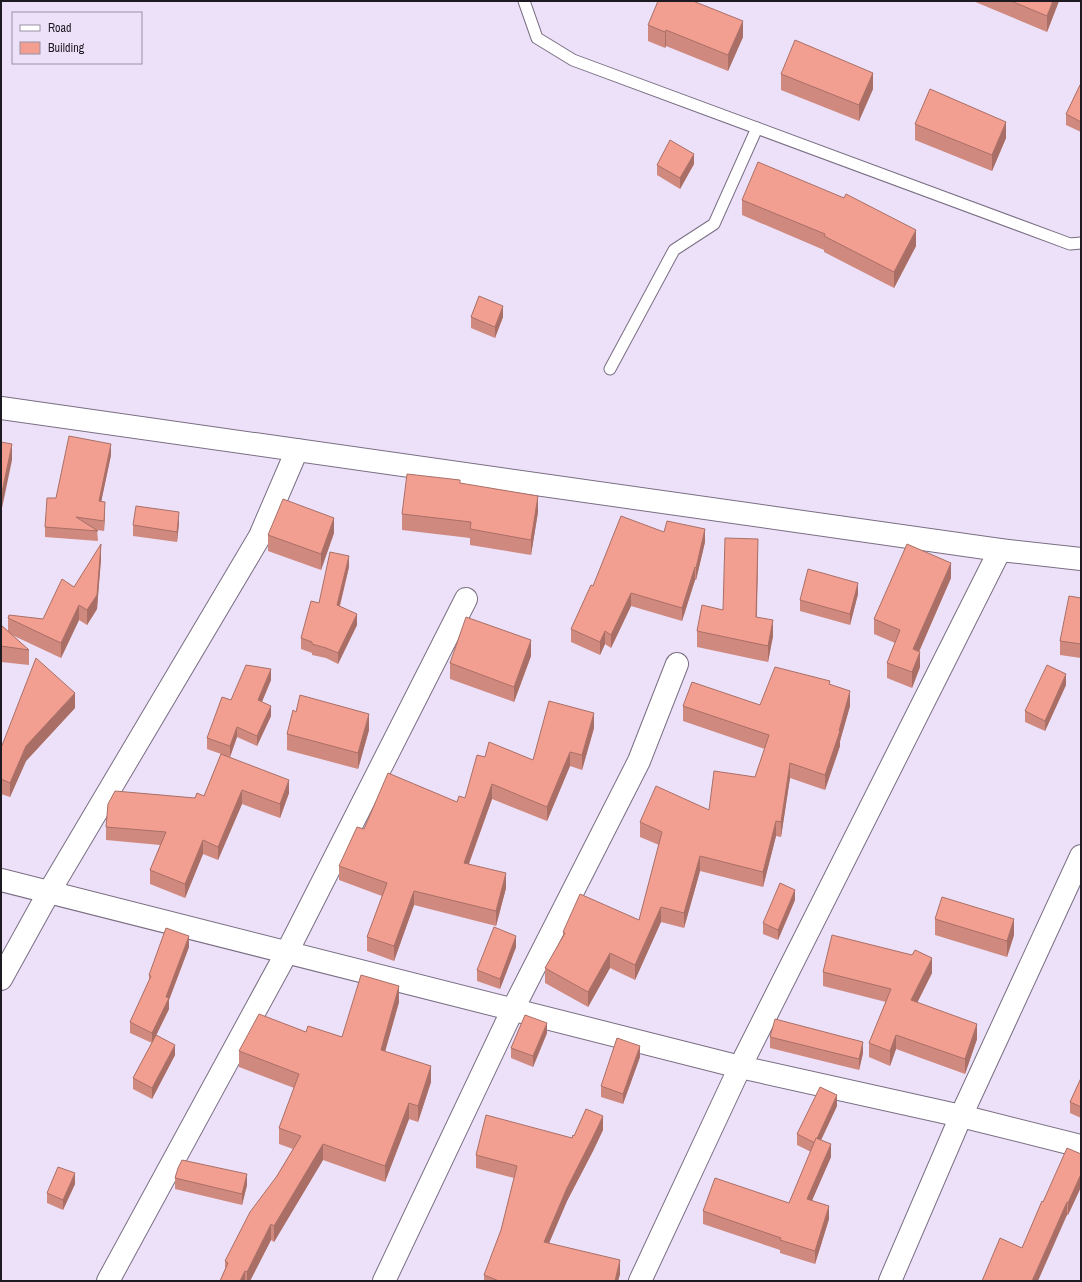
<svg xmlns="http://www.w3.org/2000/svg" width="1082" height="1282" viewBox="0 0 1082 1282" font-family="'Archivo Narrow',sans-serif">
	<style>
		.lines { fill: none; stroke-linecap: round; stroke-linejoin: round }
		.lane-casing { stroke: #796e83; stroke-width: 13 }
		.street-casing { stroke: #796e83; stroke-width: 24 }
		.lane { stroke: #fff; stroke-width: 11 }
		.street { stroke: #fff; stroke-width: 22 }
		.wall { fill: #d0897e }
		.shaded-wall { fill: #a96f66 }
		.building { fill: #f29f92; stroke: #a96f66 }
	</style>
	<rect width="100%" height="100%" fill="#ede1f9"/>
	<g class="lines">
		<defs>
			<g id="lane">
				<polyline points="524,1 537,38 573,60 1070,244 1081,243"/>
				<polyline points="610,369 674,250 714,224 757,128"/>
			</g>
			<g id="street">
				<polyline points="1,408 1000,550 1081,559"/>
				<polyline points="1,880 740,1067 961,1116 1081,1146"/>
				<polyline points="1,979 49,892 260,536 297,450"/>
				<polyline points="108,1281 287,952 466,599"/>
				<polyline points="384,1281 513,1009 639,761 677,664"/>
				<polyline points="640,1281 740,1067 1000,550"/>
				<polyline points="890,1281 961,1116 1081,856"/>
			</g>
		</defs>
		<use href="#lane" class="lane-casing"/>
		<use href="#street" class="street-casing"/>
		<use href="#lane" class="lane"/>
		<use href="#street" class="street"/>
	</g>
	<g class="wall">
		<polygon points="973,1 1059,1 1047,32"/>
		<polygon points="648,25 743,37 728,71 666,46 665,48 648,41"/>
		<polygon points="781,74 873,89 859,121 781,90"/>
		<polygon points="1081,83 1081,132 1066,125 1066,114"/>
		<polygon points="915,124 1006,138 992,171 915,140"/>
		<polygon points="694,164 680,189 657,175 657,165"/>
		<polygon points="742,200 916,246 894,288 824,252 824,250 742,215"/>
		<polygon points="471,317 503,317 495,338 471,328"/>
		<polygon points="111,455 101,502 105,512 104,531 97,530 98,541 45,537 45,527 56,498"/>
		<polygon points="460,483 538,512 531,555 470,545 470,538 402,530 402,514"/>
		<polygon points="179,523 177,542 133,536 133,525"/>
		<polygon points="664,532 705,542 696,580 695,580 682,621 631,606 611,648 605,644 600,655 571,642 571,629 593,586"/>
		<polygon points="334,533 321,570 268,551 268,535"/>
		<polygon points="758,555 757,617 773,636 768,662 697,647 697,631 723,610"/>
		<polygon points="101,559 97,609 87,625 79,620 61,658 12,635 29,650 29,665 1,662 1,625 8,631 8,618 43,619"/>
		<polygon points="349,567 340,606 357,625 338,664 326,658 312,655 312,653 301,649 301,638"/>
		<polygon points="951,578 919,652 920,667 912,688 887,678 887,663 895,643 874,634 874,619"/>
		<polygon points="858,594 850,625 800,611 800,600"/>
		<polygon points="1081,598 1081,658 1060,655 1060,641"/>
		<polygon points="531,656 514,702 450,679 450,663"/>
		<polygon points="271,680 262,702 271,716 257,746 237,737 230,757 289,793 280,818 242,804 218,860 203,854 185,898 150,884 150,870 160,845 106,840 106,827 195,798 204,796 221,754 207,749 207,738 231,700"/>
		<polygon points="830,684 850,706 840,741 840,746 825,790 790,778 781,837 776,836 763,887 700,871 684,928 661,922 635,980 610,968 588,1007 545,983 545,968 563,937 563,932 639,920 659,845 640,837 640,822 709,810 755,777 765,749 683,721 683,706 760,705"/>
		<polygon points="1066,685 1045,731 1025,722 1025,711"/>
		<polygon points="75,708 26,761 10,797 1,794 1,748"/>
		<polygon points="296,712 369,730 358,769 287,750 287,734"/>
		<polygon points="594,728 582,770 570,766 547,821 492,799 469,864 506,888 496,926 414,905 394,961 367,951 367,937 382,896 339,880 339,866 364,829 457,802 465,798 485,757 533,760"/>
		<polygon points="795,900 778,940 763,934 763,923"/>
		<polygon points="935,919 1014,935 1007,957 935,935"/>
		<polygon points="189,947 169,1000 169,1009 156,1035 175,1055 152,1099 133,1089 133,1078 152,1043 130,1033 130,1022 149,982 149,975"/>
		<polygon points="516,947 500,989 477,981 477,970"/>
		<polygon points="823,972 932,973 917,1003 977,1039 965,1074 896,1049 890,1066 869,1057 869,1043 886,1002 823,986"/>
		<polygon points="399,1002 385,1051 431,1082 418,1122 409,1119 385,1182 323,1160 274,1242 271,1240 250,1281 220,1281 225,1269 225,1261 293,1149 279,1144 279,1128 294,1088 239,1067 239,1051 306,1032 342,1037"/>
		<polygon points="547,1033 533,1067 511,1058 511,1048"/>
		<polygon points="770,1037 863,1053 859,1070 770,1048"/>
		<polygon points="640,1057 623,1104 601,1097 601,1086"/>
		<polygon points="1081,1078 1081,1118 1070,1113 1070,1102"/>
		<polygon points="837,1106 821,1140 831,1157 812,1200 829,1219 815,1264 780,1253 780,1250 703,1224 703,1211 789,1203 811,1152 797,1145 797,1134"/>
		<polygon points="603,1130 593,1151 567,1201 549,1243 620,1274 618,1281 484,1281 484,1275 501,1230 514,1178 476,1168 476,1155 572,1138 574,1136"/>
		<polygon points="1081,1154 1081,1187 1068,1215 1067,1215 1022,1248 1043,1202"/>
		<polygon points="175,1178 247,1185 242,1205 175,1189"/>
		<polygon points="75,1184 63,1210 47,1203 47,1193"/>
	</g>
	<g class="shaded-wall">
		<polygon points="1053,1 1059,1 1047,32 1047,16"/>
		<polygon points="743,21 743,37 728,71 728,55"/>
		<polygon points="666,30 666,46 665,48 665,32"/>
		<polygon points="873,73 873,89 859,121 859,105"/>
		<polygon points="1006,122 1006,138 992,171 992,155"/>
		<polygon points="694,154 694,164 680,189 680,178"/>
		<polygon points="916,230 916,246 894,288 894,272"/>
		<polygon points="503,306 503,317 495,338 495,327"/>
		<polygon points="12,444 12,460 1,513 1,497"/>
		<polygon points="111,444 111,455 99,512 99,501"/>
		<polygon points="538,496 538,512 531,555 531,540"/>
		<polygon points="105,502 105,512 104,531 104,521"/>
		<polygon points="179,512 179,523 177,542 177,532"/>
		<polygon points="334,518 334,533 321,570 321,554"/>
		<polygon points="705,529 705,542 696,580 696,568"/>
		<polygon points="758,539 758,555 756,633 756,617"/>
		<polygon points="101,544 101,559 97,609 87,625 87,610"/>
		<polygon points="349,556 349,567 337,616 337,605"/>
		<polygon points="951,563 951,578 913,665 913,649"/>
		<polygon points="695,567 695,580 682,621 682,608"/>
		<polygon points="858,583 858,594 850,625 850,614"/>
		<polygon points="631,593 631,606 611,648 611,635"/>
		<polygon points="79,605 79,620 61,658 61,643"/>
		<polygon points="357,614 357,625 338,664 338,653"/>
		<polygon points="773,620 773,636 768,662 768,646"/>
		<polygon points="605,631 605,644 600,655 600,642"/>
		<polygon points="531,640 531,656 514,702 514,687"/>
		<polygon points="920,652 920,667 912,688 912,672"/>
		<polygon points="271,669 271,680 258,711 258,700"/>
		<polygon points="1066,674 1066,685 1045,731 1045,721"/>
		<polygon points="850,691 850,706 840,741 840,746 825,790 825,775 839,731"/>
		<polygon points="75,693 75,708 26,761 10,797 10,783 26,746"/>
		<polygon points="271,706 271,716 257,746 257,736"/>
		<polygon points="594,713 594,728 582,770 582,755"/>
		<polygon points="369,714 369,730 358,769 358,753"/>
		<polygon points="237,727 237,737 230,757 230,746"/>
		<polygon points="570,752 570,766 547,821 547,807"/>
		<polygon points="790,763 790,778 781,837 781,822"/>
		<polygon points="289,780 289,793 280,818 280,804"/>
		<polygon points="492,784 492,799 464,877 464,863"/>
		<polygon points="242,790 242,804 218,860 218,847"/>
		<polygon points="776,821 776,836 763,887 763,872"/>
		<polygon points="203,840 203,854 185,898 185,884"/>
		<polygon points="700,856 700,871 684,928 684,913"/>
		<polygon points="506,873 506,888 496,926 496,911"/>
		<polygon points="795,890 795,900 778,940 778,930"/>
		<polygon points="414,891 414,905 394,961 394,946"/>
		<polygon points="661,907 661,922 635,980 635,965"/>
		<polygon points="1014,919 1014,935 1007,957 1007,941"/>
		<polygon points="189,936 189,947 169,1000 169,1009 152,1044 152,1033"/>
		<polygon points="516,936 516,947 500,989 500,979"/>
		<polygon points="610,953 610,968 588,1007 588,992"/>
		<polygon points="932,958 932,973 911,1015 911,1000"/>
		<polygon points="399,986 399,1002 381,1066 381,1050"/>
		<polygon points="547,1023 547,1033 533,1067 533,1056"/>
		<polygon points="977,1024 977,1039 965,1074 965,1059"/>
		<polygon points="896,1035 896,1049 890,1066 890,1051"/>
		<polygon points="863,1042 863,1053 859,1070 859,1059"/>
		<polygon points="175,1045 175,1055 152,1099 152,1088"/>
		<polygon points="640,1046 640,1057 623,1104 623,1094"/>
		<polygon points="431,1066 431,1082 418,1122 418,1106"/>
		<polygon points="837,1095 837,1106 815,1153 815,1143"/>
		<polygon points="409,1103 409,1119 385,1182 385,1166"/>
		<polygon points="603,1116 603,1130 593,1151 567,1201 544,1255 544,1242 567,1188"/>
		<polygon points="323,1144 323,1160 274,1242 274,1226"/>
		<polygon points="831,1144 831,1157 807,1212 807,1199"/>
		<polygon points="75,1173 75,1184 63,1210 63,1200"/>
		<polygon points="247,1174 247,1185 242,1205 242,1194"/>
		<polygon points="1081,1174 1081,1187 1068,1215 1068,1203"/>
		<polygon points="1067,1202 1067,1215 1038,1281 1032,1281"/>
		<polygon points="829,1206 829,1219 815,1264 815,1251"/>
		<polygon points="271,1224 271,1240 250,1281 247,1281 247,1272"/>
		<polygon points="620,1260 620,1274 618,1281 615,1281"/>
		<polygon points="245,1271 245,1281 240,1281"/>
	</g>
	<g class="building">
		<polygon points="658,1 693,1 743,21 728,55 666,30 665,32 648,25"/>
		<polygon points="1011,1 1053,1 1047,16"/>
		<polygon points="795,40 873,73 859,105 781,74"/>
		<polygon points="1081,83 1081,122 1066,114"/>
		<polygon points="930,89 1006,122 992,155 915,124"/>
		<polygon points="670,140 694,154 680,178 657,165"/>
		<polygon points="758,162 844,198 846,194 916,230 894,272 824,236 825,234 742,200"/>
		<polygon points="479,296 503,306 495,327 471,317"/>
		<polygon points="69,436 111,444 99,501 105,502 104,521 76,517 98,531 45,527 47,498 56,498"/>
		<polygon points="1,442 12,444 1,497"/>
		<polygon points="407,474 460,480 460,483 538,496 531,540 470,529 471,522 402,514"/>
		<polygon points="283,499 334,518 321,554 268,535"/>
		<polygon points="136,506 179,512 177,532 133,525"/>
		<polygon points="621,516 664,532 667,521 705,529 696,568 695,567 682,608 631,593 611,635 605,631 600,642 571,629 591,585 593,586"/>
		<polygon points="725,538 758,539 756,617 773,620 768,646 697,631 702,605 723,610"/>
		<polygon points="101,544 97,595 87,610 79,605 61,643 8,618 9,615 43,619 62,579 74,587"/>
		<polygon points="907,544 951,563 913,649 920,652 912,672 887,663 900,630 874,619"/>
		<polygon points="330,552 349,556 337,605 357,614 338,653 326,648 312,644 312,642 301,638 311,601 319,603"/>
		<polygon points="808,569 858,583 850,614 800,600"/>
		<polygon points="1069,596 1081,598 1081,644 1060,641"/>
		<polygon points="466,617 531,640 514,687 450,663"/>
		<polygon points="1,625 29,650 1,646"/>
		<polygon points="36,658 75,693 26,746 10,783 1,779 1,748"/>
		<polygon points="246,665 271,669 258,700 271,706 257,736 237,727 230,746 207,738 222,697 231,700"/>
		<polygon points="1047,665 1066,674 1045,721 1025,711"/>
		<polygon points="775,667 830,681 829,684 850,691 839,731 840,731 825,775 790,763 781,822 776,821 763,872 700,856 684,913 661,907 635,965 610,953 588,992 545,968 565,933 563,932 580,894 639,920 662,832 640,822 656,786 709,810 714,771 755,777 769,735 683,706 692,682 760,705"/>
		<polygon points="300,695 369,714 358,753 287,734 293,710 296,712"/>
		<polygon points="549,701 594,713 582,755 570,752 547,807 492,784 464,863 506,873 496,911 414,891 394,946 367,937 387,883 339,866 357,827 364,829 388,773 457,802 459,796 465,798 477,755 485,757 489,742 533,760"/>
		<polygon points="221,754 289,780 280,804 242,790 218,847 203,840 185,884 150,870 166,832 106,827 108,804 115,791 195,798 197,793 204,796"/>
		<polygon points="780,883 795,890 778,930 763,923"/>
		<polygon points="942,897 1014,919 1007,941 935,919"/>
		<polygon points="494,927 516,936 500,979 477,970"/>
		<polygon points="166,928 189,936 166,997 169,998 152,1033 130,1022 151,976 149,975"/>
		<polygon points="832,935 912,955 915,950 932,958 911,1000 977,1024 965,1059 896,1035 890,1051 869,1043 891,989 823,972"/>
		<polygon points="361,975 399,986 381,1050 431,1066 418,1106 409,1103 385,1166 323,1144 274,1226 271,1224 247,1272 245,1271 240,1281 220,1281 228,1263 225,1261 250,1212 277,1176 301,1136 279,1128 299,1074 239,1051 259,1014 306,1032 308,1026 342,1037"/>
		<polygon points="525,1015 547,1023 533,1056 511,1048"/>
		<polygon points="775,1019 863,1042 859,1059 770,1037"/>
		<polygon points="156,1035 175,1045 152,1088 133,1078"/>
		<polygon points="617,1038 640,1046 623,1094 601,1086"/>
		<polygon points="1081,1078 1081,1107 1070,1102"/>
		<polygon points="820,1087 837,1095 815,1143 797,1134"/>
		<polygon points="586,1109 603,1116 593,1137 567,1188 544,1242 620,1260 615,1281 499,1281 484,1275 501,1230 517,1166 476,1155 486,1115 572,1138 573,1135 574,1136"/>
		<polygon points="816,1138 831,1144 807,1199 829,1206 815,1251 780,1240 781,1238 703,1211 715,1178 789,1203"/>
		<polygon points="1067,1148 1081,1154 1081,1174 1068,1203 1067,1202 1032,1281 982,1281 1000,1238 1022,1248 1042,1201 1043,1202"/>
		<polygon points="182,1160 247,1174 242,1194 175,1178 178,1168"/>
		<polygon points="58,1167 75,1173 63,1200 47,1193"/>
	</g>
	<rect width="1082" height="1282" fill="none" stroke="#1e1a22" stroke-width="4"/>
	<rect x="12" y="12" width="130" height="52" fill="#ede1f9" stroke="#9a91a3"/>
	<rect x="20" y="25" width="20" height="6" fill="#ffffff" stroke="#9a91a3"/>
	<text x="48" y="32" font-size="12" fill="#1e1a22">Road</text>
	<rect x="20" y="42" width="20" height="12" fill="#f29f92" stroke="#9a91a3"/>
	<text x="48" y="52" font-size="12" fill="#1e1a22">Building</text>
</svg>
